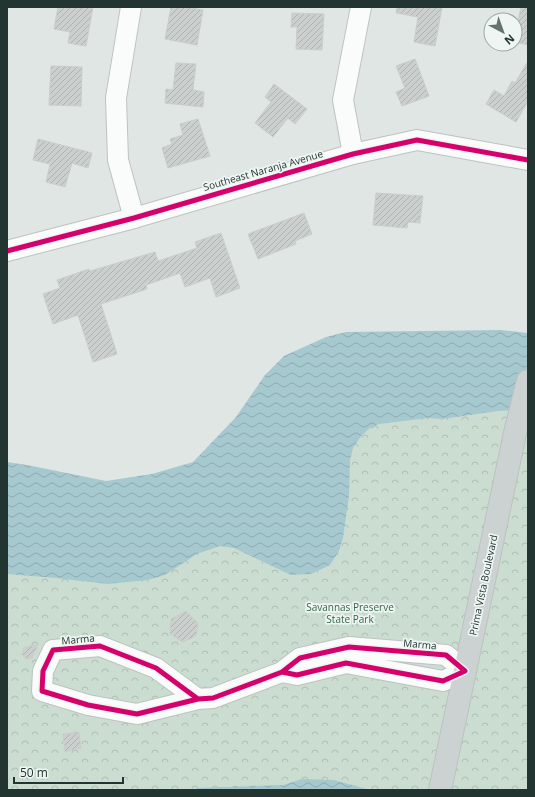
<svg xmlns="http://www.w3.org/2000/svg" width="535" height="797" viewBox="0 0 535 797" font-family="'Open Sans',sans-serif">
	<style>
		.forest { fill: url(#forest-crowns) }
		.water { fill: url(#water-waves) }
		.building { fill: url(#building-hatch); stroke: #c9cecc }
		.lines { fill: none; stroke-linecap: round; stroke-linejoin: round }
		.minor-casing { stroke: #bdc3c0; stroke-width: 22 }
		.major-casing { stroke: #bbc2c0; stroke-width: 24 }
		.minor { stroke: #fafbfb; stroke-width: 20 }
		.major { stroke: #ccd2d1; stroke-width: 22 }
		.cycleway-casing { stroke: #eef5f2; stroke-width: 8 }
		.cycleway { stroke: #d6006c; stroke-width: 5 }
		.labels { text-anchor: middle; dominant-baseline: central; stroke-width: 3.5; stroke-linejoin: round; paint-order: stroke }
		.street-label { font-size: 10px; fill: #223531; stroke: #eef5f2 }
		.park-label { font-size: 10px; fill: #326648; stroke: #eef5f2 }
	</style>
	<defs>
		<pattern id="forest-crowns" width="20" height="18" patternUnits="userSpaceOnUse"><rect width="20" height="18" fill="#cbddd1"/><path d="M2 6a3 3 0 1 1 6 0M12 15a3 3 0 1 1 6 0" fill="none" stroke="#aebeb4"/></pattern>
		<pattern id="water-waves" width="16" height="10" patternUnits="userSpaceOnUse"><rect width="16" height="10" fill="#a6c8cf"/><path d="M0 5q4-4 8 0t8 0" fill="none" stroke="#8facb2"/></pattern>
		<pattern id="building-hatch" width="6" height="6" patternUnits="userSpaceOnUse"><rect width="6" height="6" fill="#cbcfce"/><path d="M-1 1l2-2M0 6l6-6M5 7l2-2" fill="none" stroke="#aeb2b1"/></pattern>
	</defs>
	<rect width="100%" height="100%" fill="#e0e6e3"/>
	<polygon class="forest" points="528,383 528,790 7,790 7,521 114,535 312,394"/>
	<g class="water">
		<polygon points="500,330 528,333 528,415 517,410 498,411 442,419 428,418 379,424 370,428 361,436 353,448 350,460 349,496 343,538 339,551 330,565 311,574 291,575 234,548 220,546 197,554 165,575 148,580 107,584 56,578 7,574 7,462 27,465 106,481 152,474 193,462 236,417 265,375 284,356 326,337 346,332"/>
		<polygon points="302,779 334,780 370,790 193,790 198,788 283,785"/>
	</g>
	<g class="building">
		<polygon points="58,7 93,7 86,46 68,43 70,32 54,29"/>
		<polygon points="171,7 184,7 203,10 197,45 165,39"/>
		<polygon points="397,7 442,7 435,46 414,42 418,17 396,13"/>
		<polygon points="521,7 528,7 528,45 515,42 515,29 516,29"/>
		<polygon points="292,13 324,14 322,50 296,49 297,27 291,27"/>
		<polygon points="415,59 429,96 402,106 396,92 405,88 396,66"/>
		<polygon points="528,61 528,101 516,122 486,104 494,90 504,96 512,81 515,83"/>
		<polygon points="176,63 196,64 193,90 204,92 203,107 165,103 166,89 173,90"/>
		<polygon points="51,66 82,67 81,106 49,105"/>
		<polygon points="274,84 307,109 295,124 288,118 273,137 255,123 271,102 265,97"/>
		<polygon points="198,119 210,156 168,168 162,148 172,144 170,139 183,135 180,124"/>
		<polygon points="38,139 92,153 88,168 72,163 65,187 46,182 50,164 33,160"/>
		<polygon points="376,193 423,196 420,223 408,222 407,228 373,225"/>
		<polygon points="304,213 312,234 295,241 296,244 258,259 248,234"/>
		<polygon points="221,233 240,288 216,297 210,278 185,287 180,273 146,285 147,289 101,304 117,354 93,362 78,315 53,324 43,294 60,288 57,280 89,269 90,271 155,252 158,261 197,248 195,242"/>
		<polygon points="186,611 198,623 196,636 183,642 170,634 171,619"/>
		<polygon points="38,644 32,658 26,659 22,654 24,648"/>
		<polygon points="79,732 81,748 65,752 63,734"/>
	</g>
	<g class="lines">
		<defs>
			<g id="minor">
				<polyline points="131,7 116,98 118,160 134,218"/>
				<polyline points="353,154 343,100 361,7"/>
				<polyline points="7,251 134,218 353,154 417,140 528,160"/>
				<polyline points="198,699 156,668 100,646 53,650 43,671 42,691 88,705 137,714 198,699 213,698 282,672 300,658 349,647 446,655 465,671 443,681 346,663 297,675 282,672"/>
			</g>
			<polyline id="major" points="440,790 515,433 528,381"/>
		</defs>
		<use href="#minor" class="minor-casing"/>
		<use href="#major" class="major-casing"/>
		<use href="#minor" class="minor"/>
		<use href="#major" class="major"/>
		<defs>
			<g id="cycleway">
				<polyline points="7,251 134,218 353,154 417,140 528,160"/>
				<polyline points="198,699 156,668 100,646 53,650 43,671 42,691 88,705 137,714 198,699 213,698 282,672 300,658 349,647 446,655 465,671 443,681 346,663 297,675 282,672"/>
			</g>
		</defs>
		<use href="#cycleway" class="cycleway-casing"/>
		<use href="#cycleway" class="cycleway"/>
	</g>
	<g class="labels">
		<g class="street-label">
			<text transform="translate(263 170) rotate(-16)">Southeast Naranja Avenue</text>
			<text transform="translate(483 585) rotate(-78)">Prima Vista Boulevard</text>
			<text transform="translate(78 639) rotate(-5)">Marma</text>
			<text transform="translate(420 644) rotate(5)">Marma</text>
		</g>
		<g class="park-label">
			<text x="350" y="607">Savannas Preserve<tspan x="350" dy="12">State Park</tspan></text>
		</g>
	</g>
	<rect width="535" height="797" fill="none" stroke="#223531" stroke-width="16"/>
	<g transform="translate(503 32) rotate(139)"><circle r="19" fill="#eef5f2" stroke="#9ca8a5"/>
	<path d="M0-3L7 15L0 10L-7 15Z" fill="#64736f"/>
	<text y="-6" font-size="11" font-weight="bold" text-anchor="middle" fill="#223531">N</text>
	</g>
	<path d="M14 777v6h109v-6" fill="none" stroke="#223531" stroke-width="2"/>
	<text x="20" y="777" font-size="12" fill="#223531" stroke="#eef5f2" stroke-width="3" paint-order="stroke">50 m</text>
</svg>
